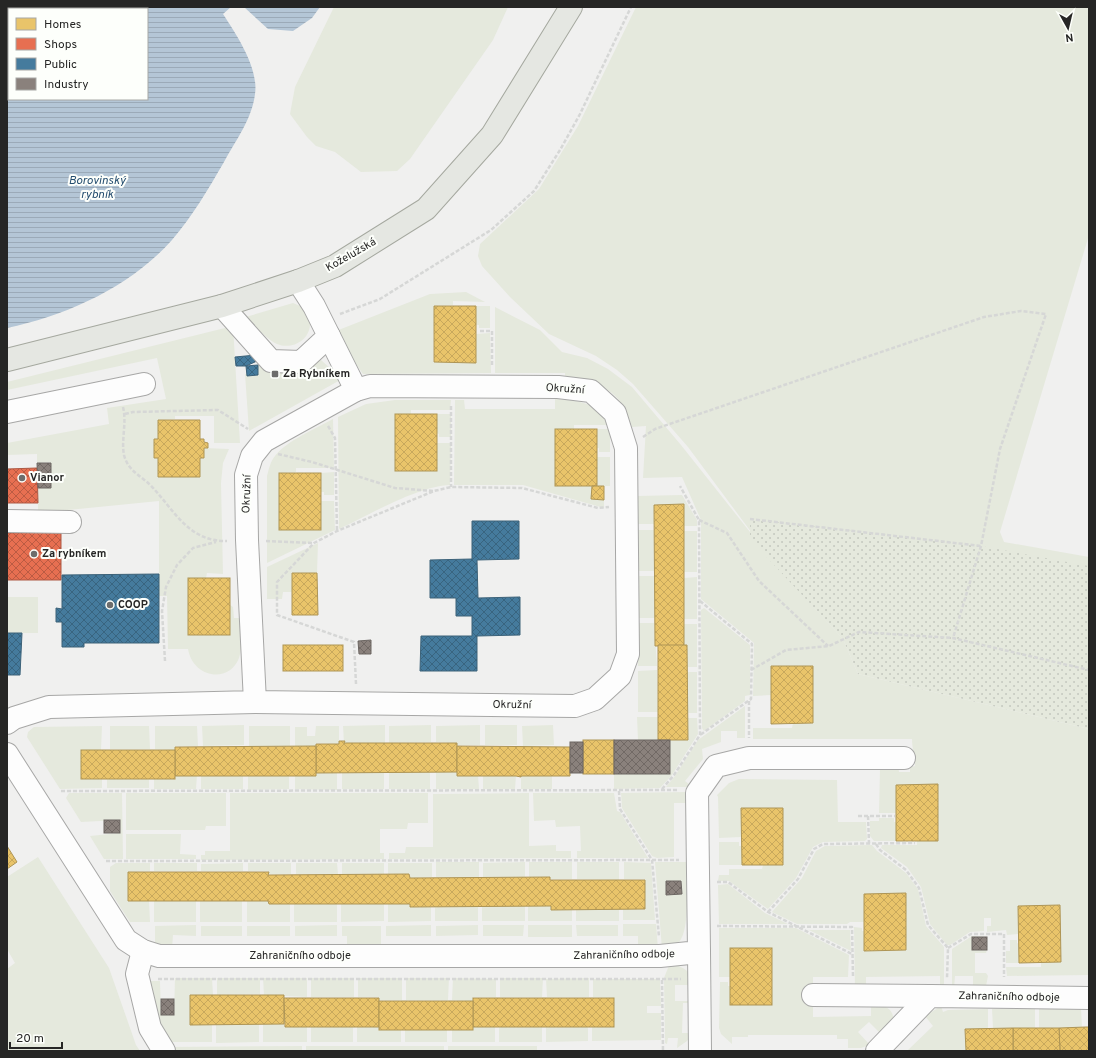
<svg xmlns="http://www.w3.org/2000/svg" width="1096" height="1058" viewBox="0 0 1096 1058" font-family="Overpass,sans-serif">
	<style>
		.grass { fill: #e5e9dd; fill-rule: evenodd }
		.park { fill: url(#park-dots) }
		.water { fill: url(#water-rules); fill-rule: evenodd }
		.homes { fill: url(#homes-cross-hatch); stroke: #ae9555 }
		.shops { fill: url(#shops-cross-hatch); stroke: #ad5944 }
		.public { fill: url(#public-cross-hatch); stroke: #3c6279 }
		.industry { fill: url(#industry-cross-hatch); stroke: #6c6662 }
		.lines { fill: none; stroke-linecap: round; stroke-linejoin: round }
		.minor-casing { stroke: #a7a7a6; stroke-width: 24 }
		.major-casing { stroke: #a5a89f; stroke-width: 24 }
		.path { stroke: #d6d7d6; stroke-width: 2.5; stroke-dasharray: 4 2; stroke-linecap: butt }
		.minor { stroke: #fdfdfd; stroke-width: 22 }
		.major { stroke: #e5e7e2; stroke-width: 22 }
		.poi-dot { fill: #6d6d6c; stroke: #fdfffb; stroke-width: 1.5 }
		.labels { text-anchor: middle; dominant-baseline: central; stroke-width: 4; stroke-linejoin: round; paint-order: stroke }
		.street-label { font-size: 11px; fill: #262625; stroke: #fdfffb }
		.poi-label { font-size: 11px; font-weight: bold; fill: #262625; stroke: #fdfffb; text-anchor: start }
		.water-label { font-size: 12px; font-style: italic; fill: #254e6f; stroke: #fdfffb }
	</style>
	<defs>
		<pattern id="park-dots" width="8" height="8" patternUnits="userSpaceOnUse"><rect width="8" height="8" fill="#e5e9dd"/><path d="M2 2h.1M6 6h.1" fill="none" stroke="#c4c8be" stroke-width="1.8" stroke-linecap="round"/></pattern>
		<pattern id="water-rules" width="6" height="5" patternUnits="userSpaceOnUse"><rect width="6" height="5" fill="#b4c6d6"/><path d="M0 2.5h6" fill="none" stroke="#9baab8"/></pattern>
		<pattern id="homes-cross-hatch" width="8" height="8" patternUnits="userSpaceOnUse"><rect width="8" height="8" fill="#e9c46a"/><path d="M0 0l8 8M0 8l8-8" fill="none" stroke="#c8a85c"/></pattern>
		<pattern id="shops-cross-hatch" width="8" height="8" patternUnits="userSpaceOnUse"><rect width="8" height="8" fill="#e76f51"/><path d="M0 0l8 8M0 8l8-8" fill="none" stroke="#bb5b43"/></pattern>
		<pattern id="public-cross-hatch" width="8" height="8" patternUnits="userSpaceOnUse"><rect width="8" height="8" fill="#457b9d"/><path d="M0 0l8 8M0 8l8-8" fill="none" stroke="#396580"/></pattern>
		<pattern id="industry-cross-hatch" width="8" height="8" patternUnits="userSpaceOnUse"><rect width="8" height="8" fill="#8a817c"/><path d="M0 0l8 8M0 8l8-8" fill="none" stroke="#716965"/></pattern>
	</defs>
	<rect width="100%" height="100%" fill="#f0f0ef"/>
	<g class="grass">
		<polygon points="334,7 508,7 493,40 410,159 397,171 361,172 335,152 316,146 307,137 290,114 295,87"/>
		<polygon points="636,7 1089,7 1089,235 1000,532 1004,542 1089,557 1089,714 763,548 688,447 633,384 617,370 596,356 549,334 510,297 482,266 478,256 480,244 539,189 578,126"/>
		<polygon points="466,292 485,302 453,301 453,305 434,306 433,362 476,363 476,334 490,333 491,373 363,374 337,337 336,331 430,294"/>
		<path d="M293,303L305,308C308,313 311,319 310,325C309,341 291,350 277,344C266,339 256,326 246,317Z"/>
		<polygon points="476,306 490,306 490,328 479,328 479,325 476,325"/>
		<path d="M495,307L540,330L562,352L587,358L608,369L632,387L681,445L750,532L751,539L843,639L858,674L1089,729V975L1007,976L1006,967H1041V962H1061L1060,905L1018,906L1019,934L1007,935L1006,930L987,932V926H991V918H984V931L970,932L950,945H947L930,924L921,887L907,867L881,848L882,845H917V841H938V784L896,785V813H879L880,769L898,766L899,772H910V767L915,766C915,755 912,749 912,739H753V728H792L793,723H813V667L771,666V695L753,696L754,643L701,599V520L682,477L643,478L646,426L632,427C620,388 602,384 565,378V373H495Z"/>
		<path d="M233,326L240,443H214V416H175V419L158,420V439L154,458H158V477H200V458H204V448L229,449L223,463L221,483L223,574L207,573L206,578H188V635L230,634V605L233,607L234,618H240C241,630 243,646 239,658C229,684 193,678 188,649H168L167,596H159V501L38,513V488H51L50,462L37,463V454L7,455V443L109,424L107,408L166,399L157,358L7,390V382Z"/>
		<polygon points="321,360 342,379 249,431 245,374 247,374 247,376 258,375 258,365 273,371 311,366"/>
		<path d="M555,399C580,401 595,401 608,425H574V429L555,430V486L592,485L591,499L604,500V508L523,485H454L455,400H464L465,409H555Z"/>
		<path d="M395,400H451L450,410H411V414L395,415V471H437L436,443H451L450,485C418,486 369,515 339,529L338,417L366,404Z"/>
		<polygon points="437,414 451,414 451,437 439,437 439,434 436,433"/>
		<path d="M333,419L334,468H296V472L279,473V529L321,501H334L335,530L267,563V476C269,469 270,462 275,456C286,441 317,428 333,419Z"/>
		<polygon points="597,429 610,429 610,452 599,452 599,448 596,448"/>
		<polygon points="596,457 610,457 610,486 597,486"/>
		<polygon points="334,472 334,495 324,495 324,492 320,492 321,473"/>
		<polygon points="682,495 697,520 697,526 683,526 683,504 655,505 654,524 638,524 637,496"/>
		<rect x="637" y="530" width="17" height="41"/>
		<rect x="683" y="531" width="14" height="41"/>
		<polygon points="318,543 317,573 292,573 292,592 283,592 282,599 267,599 267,567"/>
		<polygon points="637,576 654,576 655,618 638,618"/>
		<polygon points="697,577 697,619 684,619 684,578"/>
		<rect x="7" y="597" width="31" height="36"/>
		<polygon points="704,608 750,645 750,695 745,696 745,701 704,731 702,728 701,610"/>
		<polygon points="638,623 654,623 657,666 638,666"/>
		<polygon points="684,624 697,624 697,667 687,667 687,646 684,646"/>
		<polygon points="657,670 658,712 638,712 638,671"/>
		<rect x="687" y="672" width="10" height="41"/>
		<polygon points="745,706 745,738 737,738 737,731 721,731 721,742 702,749 703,759 685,781 690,785 689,787 666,787 675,776 698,740"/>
		<polygon points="637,717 658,717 658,740 638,740"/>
		<polygon points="687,718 697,718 698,734 672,775 660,788 614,789 614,774 670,774 670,740 687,740"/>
		<polygon points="244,725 244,745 203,746 202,726"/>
		<polygon points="385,725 385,743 344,743 343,726"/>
		<polygon points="431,725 431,742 389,743 389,726"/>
		<polygon points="480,725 480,745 456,745 456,743 436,742 436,726"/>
		<rect x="485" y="725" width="32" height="20"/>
		<polygon points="553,725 554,745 523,746 522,726"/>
		<polygon points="102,726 101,750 81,750 81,779 102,779 102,788 60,789 27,737 28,732 34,727"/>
		<polygon points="110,726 149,726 150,749 110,749"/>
		<polygon points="155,726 197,726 198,746 175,746 175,750 155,749"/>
		<rect x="249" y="726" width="41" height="20"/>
		<polygon points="316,726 339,726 339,744 316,743 316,746 295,746 295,727 307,727 307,736 315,736"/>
		<polygon points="337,772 337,790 295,789 295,775 316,776 316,773"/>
		<rect x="342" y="772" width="42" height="17"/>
		<rect x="389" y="772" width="41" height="17"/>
		<polygon points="436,772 457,772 457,776 478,775 479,789 436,789"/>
		<polygon points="197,775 196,789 154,789 154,779 175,779 175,776"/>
		<rect x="201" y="775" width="42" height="14"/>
		<polygon points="248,775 289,775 289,789 248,790"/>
		<polygon points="552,775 552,789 521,789 521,776"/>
		<polygon points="483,776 516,776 515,789 483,789"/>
		<rect x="107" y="779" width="42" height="9"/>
		<polygon points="739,779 837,780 838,822 866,822 867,839 865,841 823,842 813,847 796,878 768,909 729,881 718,881 719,875 729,875 729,869 762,869 763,865 783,865 783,808 741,808 741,837 719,838 718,797 717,795 729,783"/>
		<polygon points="687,792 686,803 674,803 674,857 657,858 652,856 622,808 621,793"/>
		<polygon points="69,793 122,793 123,859 104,859 90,836 119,833 120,820 81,822 66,798"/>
		<polygon points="126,793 226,793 226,826 206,826 205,830 126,830"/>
		<polygon points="230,793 428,793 428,823 408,823 407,829 380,829 380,853 384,853 384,859 201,860 201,855 205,855 205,851 230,851"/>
		<polygon points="529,793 529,846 556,845 556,851 571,851 571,858 389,859 389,853 405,853 406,847 433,847 433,794"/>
		<polygon points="533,793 614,793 617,811 620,812 648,858 577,858 577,851 581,851 580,826 556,827 555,820 534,821"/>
		<polygon points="879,818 894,818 894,822 896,822 896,841 874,841 870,836 870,821 879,821"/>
		<polygon points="126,834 181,834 180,854 196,855 196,859 126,859"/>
		<polygon points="719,842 739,842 739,846 742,846 742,865 719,865"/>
		<polygon points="872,845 877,851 906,873 918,889 926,926 944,947 944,989 940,989 940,976 866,977 866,990 855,990 854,927 862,928 862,931 864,931 864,951 906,950 906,893 864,894 864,922 850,922 847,924 797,924 772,912 802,878 816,851 825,846"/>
		<polygon points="38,857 109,968 136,1045 140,1051 7,1051 7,969 15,963 7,949 7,877"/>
		<rect x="436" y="862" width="43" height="15"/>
		<polygon points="525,862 525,877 483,877 483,863"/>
		<polygon points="529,862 572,862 572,879 550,879 550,877 529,877"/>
		<polygon points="577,862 619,862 619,880 577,879"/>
		<polygon points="624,862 651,863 655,920 623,920 623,909 645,909 644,879 624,879"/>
		<path d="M655,862H686C686,880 691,929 679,942C675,946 668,948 662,949ZM681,881L682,894L666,895V881Z"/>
		<polygon points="116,863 150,863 150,871 128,872 128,901 149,901 150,922 130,922 110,891 110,867"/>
		<rect x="154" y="863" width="43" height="8"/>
		<polygon points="243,863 243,871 201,871 201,864"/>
		<polygon points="248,863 291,863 291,874 268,874 268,871 248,871"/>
		<polygon points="296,863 337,863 338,874 296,874"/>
		<rect x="342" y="863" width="42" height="11"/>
		<polygon points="388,863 432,863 432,877 410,878 409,874 388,874"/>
		<polygon points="728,884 765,913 788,924 719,924 718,885"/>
		<rect x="154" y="900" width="42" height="22"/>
		<polygon points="242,900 242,922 200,922 200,901"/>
		<polygon points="247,900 269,900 269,904 290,904 290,922 247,922"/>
		<polygon points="384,903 384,921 341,922 341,904"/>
		<polygon points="388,903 410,904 410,907 431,906 431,921 388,922"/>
		<rect x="294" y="904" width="43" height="18"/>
		<rect x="435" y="906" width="43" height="15"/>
		<rect x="482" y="906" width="43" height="15"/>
		<polygon points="528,906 551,906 551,910 572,909 572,921 528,921"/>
		<rect x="576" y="909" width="43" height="12"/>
		<polygon points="623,924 656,924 658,949 638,949 638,936 623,936"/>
		<polygon points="196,925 196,936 173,935 172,949 155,946 155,926"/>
		<polygon points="337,925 337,936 295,936 295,926"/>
		<polygon points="431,925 431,936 386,936 386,926"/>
		<polygon points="478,925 478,935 436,936 436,926"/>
		<polygon points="483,925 524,925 523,936 483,936"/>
		<rect x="528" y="925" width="44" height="12"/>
		<polygon points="576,925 618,925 618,936 577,936"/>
		<rect x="201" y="926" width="41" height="10"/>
		<rect x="247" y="926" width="43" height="10"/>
		<polygon points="342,926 381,926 381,948 347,949 347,936 342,936"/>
		<path d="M719,928H796L849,955L848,977H813V1017L871,1016V1004C884,1006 892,1006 894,1020L881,1034L869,1022L858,1032L870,1045L861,1048H848V1039H837V1035H748V1037H732V1044L721,1034L719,1028L720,982H728V986H730V1005H772V949L730,948V977H719Z"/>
		<polygon points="809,930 850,930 851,951"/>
		<polygon points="972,936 988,936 972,937 972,950 987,950 986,953 975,953 975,973 986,973 988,976 986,986 973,989 973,976 955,976 954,989 952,989 952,949"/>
		<polygon points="1010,940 1017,940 1017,943 1019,944 1019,963 1006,963 1006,951 1010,951"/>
		<path d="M670,963C683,967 692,971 695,985H675V1001H695V1003H683L682,1033H689L692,1035L687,1041L677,1048L678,1038H668L667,1044L665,1043L664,978Z"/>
		<polygon points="175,978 212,978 213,995 191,995 212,1024 212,1042 170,1042 167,1041 143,987 145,981 160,981 161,1014 174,1015"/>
		<polygon points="217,978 260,978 260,994 217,995"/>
		<polygon points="263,978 307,978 307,997 264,995"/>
		<rect x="311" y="978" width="43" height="19"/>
		<polygon points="358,978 402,978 402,1000 378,1000 378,997 358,997"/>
		<polygon points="406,978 449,978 448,1000 406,1000"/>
		<polygon points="453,978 496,979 496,997 473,997 473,1001 452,1000"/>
		<polygon points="500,978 543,978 542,997 500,997"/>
		<polygon points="589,978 589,997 547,997 546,979"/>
		<polygon points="593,979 660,979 661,1006 647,1006 647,1013 661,1013 661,1040 592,1041 592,1026 614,1026 614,998 593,997"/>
		<polygon points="941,1006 943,1012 948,1010 988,1009 988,1029 965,1030 966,1051 907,1051 933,1026 925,1016"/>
		<polygon points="1035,1008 1035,1028 993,1028 992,1009"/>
		<polygon points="1081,1008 1082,1028 1039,1028 1039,1009"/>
		<polygon points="216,1024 259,1024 259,1042 216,1043"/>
		<polygon points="263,1024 284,1024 285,1027 307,1027 307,1042 263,1042"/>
		<polygon points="357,1026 379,1026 379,1030 401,1030 401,1042 357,1042"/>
		<polygon points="588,1026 588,1041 546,1042 546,1027"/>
		<rect x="311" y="1027" width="42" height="15"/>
		<polygon points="473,1027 495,1027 495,1042 452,1042 452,1029 473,1030"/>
		<rect x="499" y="1027" width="43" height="15"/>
		<polygon points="447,1029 447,1042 405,1042 405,1030"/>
		<polygon points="302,1046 302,1051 168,1051 166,1047"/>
		<rect x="306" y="1046" width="138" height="5"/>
		<rect x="448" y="1046" width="89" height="5"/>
	</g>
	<polygon class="park" points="750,519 981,546 1089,566 1089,729 858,674 843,639 750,539"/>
	<g class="water">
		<path d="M7,7H231L223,14C236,34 259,68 255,94C252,119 236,140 224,162C209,188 192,217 172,240C130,287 68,315 7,328ZM9,9H147V99H9Z"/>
		<polygon points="244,7 320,7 312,18 293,31 268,29"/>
	</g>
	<g class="homes">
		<polygon points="434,306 476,306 476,363 434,362"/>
		<rect x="395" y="414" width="42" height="57"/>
		<polygon points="158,420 200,420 200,439 204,439 204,442 208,443 208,448 204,448 204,458 200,458 200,477 158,477 158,458 154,458 154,439 158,439"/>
		<rect x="555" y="429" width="42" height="57"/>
		<rect x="279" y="473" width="42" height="57"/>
		<polygon points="592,486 604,486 604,500 591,499"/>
		<polygon points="684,504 684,646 655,646 654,505"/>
		<polygon points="292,573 317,573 318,615 292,615"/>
		<rect x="188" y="578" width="42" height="57"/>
		<rect x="283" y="645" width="60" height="26"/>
		<polygon points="658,645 687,645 688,740 658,740"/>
		<polygon points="771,666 813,666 813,723 771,724"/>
		<rect x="583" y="740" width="31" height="34"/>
		<polygon points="339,741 345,741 344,743 457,743 457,772 316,773 316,744 339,744"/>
		<polygon points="316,746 316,776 175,776 175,747"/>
		<polygon points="457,746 570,747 570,776 521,776 521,777 516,776 457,776"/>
		<rect x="81" y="750" width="94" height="29"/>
		<polygon points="938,784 938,841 896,841 896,785"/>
		<polygon points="741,808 783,808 783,865 742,865"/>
		<polygon points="7,846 17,862 7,869"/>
		<polygon points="128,872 269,872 268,875 409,874 410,878 550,877 550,880 645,880 645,909 551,910 551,906 410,907 410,904 269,904 268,901 128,901"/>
		<polygon points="906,893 906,950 864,951 864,894"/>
		<polygon points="1060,905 1061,962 1019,963 1018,906"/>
		<rect x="730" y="948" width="42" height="57"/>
		<polygon points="190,995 284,995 284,1024 190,1025"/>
		<polygon points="284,998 379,998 379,1027 285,1027"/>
		<rect x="473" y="998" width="141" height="29"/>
		<rect x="379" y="1001" width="94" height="29"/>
		<polygon points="1086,1027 1089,1027 1089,1051 1060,1051 1059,1028"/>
		<polygon points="1013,1028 1059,1028 1060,1051 1013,1051"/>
		<polygon points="1013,1028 1013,1051 966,1051 965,1029"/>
	</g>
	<g class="shops">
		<polygon points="37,468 38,503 7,503 7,469"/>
		<polygon points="61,532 61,580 7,580 7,533"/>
	</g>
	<g class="public">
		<polygon points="256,355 257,361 246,366 236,366 235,357"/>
		<polygon points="258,365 258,375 247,376 246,366"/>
		<polygon points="472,521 519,521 519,559 477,560 478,598 520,597 520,635 477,636 477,671 420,671 421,636 472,636 472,616 456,616 456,598 430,598 430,560 472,559"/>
		<polygon points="159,574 159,643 84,643 84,647 62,647 62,622 56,622 56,608 62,609 62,575"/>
		<polygon points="7,633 22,633 20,675 7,675"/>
	</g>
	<g class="industry">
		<polygon points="37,463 51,463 51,488 38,488"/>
		<polygon points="371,640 371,654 359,654 358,641"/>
		<rect x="614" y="740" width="56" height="34"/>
		<rect x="570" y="742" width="13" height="31"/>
		<rect x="104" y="820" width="16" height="13"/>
		<polygon points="666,881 681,881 682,894 666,895"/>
		<rect x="972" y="937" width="15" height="13"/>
		<rect x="161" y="999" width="13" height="16"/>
	</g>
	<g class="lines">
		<defs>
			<g id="minor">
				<polyline points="222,306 271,361 301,362 329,336 314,306 298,281"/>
				<polyline points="329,336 356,390"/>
				<polyline points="7,412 144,384"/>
				<polyline points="7,521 70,522"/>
				<polyline points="7,723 14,718 49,707 255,702 575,706 595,699 620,676 628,654 626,448 615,413 591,391 558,387 370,386 356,390 264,441 252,456 246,475 247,540 255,702"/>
				<polyline points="7,754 126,940 143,951 159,956 660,956 699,952 697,793 716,766 749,758 904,758"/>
				<polyline points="143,951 137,974 150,1028 164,1051"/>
				<polyline points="699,952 700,1051"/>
				<polyline points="813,995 930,996"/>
				<polyline points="877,1051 930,996 1089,998"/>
			</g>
			<polyline id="major" points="7,360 222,306 298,281 335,266 426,209 492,135 571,7"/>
		</defs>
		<use href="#minor" class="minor-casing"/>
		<use href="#major" class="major-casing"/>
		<g class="path">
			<polyline points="340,314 380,299 491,230 534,191 560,150 580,114 631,7"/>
			<polyline points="480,331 492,331 492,367"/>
			<polyline points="451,406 451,487"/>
			<path d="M123,407C127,423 121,440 124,455C128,472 144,477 154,489C175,512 190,542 227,541"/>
			<polyline points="125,414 133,412 218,410 248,429"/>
			<polyline points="328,426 335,438 337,531"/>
			<polyline points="643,437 655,429 984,317 1021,311 1046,314 1000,449 981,546 953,638"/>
			<polyline points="278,454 312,462 395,488 434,491"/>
			<polyline points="750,519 981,546"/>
			<polyline points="699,520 727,533 759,581 828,646"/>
			<polyline points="266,541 313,543"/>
			<polyline points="700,601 752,644 751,699 700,735"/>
			<polyline points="165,661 162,611 166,587 177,565 193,548 216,542"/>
			<polyline points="751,670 786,650 829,646 859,632 953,638 1089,670"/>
			<polyline points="356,684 354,642 277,615 277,582 314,543 337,531 434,491 451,487 522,488 598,508 609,507"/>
			<polyline points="749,701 749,738"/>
			<polyline points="662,789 674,775 700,735 699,520 680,486"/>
			<polyline points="61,791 678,790"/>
			<polyline points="619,791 620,809 652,860 659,937"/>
			<polyline points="858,816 895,816"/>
			<polyline points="868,816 869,843"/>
			<polyline points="876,844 880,850 906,870 919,888 928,925 948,948 947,978"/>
			<polyline points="106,861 679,860"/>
			<polyline points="717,882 728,882 768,912 852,954"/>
			<polyline points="768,912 798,879 814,849 823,844 915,843"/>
			<polyline points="717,926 852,927 853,977"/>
			<polyline points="948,948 971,934 1004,934 1004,977"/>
			<polyline points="158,979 681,979"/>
			<polyline points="662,980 663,1051"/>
		</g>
		<use href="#minor" class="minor"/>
		<use href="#major" class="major"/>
	</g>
	<g class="poi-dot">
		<rect x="271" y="370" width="8" height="8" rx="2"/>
		<circle cx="22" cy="478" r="4"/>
		<circle cx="34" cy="554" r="4"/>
		<circle cx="110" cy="605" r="4"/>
	</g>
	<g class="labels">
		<g class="street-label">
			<text transform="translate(351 255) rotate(-30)">Koželužská</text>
			<text transform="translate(565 389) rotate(4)">Okružní</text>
			<text transform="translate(247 494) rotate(-88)">Okružní</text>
			<text transform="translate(512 705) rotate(1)">Okružní</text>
			<text transform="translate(624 955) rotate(-1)">Zahraničního odboje</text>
			<text x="300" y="956">Zahraničního odboje</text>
			<text transform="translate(1009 997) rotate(1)">Zahraničního odboje</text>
		</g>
		<g class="poi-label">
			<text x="283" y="374">Za Rybníkem</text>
			<text x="30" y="478">Vianor</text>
			<text x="42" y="554">Za rybníkem</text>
			<text x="118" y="605">COOP</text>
		</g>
		<g class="water-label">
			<text x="97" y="181">Borovinský<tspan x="97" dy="14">rybník</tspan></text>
		</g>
	</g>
	<rect width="1096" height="1058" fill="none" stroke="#262625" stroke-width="16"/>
	<rect x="8" y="8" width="140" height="92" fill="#fdfffb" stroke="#a7a8a5"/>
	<rect x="16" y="18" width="20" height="12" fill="#e9c46a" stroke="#a7a8a5"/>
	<text x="44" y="28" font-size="12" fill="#262625">Homes</text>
	<rect x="16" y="38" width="20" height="12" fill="#e76f51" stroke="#a7a8a5"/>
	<text x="44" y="48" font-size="12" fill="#262625">Shops</text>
	<rect x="16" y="58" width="20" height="12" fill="#457b9d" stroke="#a7a8a5"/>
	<text x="44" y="68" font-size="12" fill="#262625">Public</text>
	<rect x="16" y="78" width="20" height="12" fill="#8a817c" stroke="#a7a8a5"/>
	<text x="44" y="88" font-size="12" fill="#262625">Industry</text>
	<g transform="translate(1068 28) rotate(172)" stroke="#fdfffb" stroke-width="3" paint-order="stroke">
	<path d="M0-3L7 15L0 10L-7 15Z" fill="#262625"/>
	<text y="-6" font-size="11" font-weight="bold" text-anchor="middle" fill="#262625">N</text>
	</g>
	<path d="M10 1042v6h52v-6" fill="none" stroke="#262625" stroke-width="2"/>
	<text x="16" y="1042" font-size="12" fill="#262625" stroke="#fdfffb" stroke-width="3" paint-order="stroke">20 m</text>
</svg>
